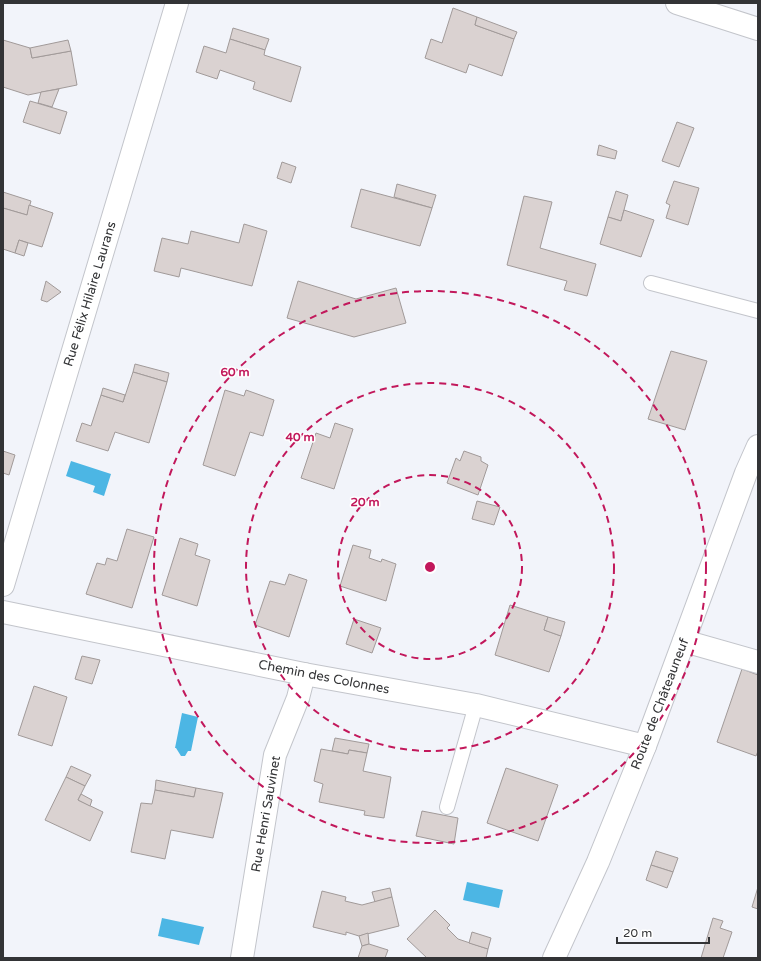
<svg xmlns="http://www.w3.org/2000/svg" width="761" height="961" viewBox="0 0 761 961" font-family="'Varela Round',sans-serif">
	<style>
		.water { fill: #4cb6e4 }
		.building { fill: #dad2d1; stroke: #a19a99 }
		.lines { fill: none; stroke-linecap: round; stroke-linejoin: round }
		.service-casing { stroke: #c3c5cb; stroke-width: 16 }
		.minor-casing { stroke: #c3c5cb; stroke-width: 24 }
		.secondary-casing { stroke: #c3c5cb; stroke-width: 24 }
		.service { stroke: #fff; stroke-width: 14 }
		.minor { stroke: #fff; stroke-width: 22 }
		.secondary { stroke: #fff; stroke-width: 22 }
		.ring { fill: none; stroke: #c2185b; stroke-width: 2; stroke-dasharray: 7 5 }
		.labels { text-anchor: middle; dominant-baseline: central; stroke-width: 3; stroke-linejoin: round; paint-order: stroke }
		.street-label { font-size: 13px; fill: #333436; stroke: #fff }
		.centre { fill: #c2185b; stroke: #fff; stroke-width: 2 }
		.ring-label { font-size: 12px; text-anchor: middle; font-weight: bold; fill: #c2185b; stroke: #fff; stroke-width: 3; stroke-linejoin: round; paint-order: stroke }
	</style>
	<rect width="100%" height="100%" fill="#f2f4fa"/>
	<g class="water">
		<polygon points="71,461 111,474 104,496 93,492 95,486 66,476"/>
		<polygon points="182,713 198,717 191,751 188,751 185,756 181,756 176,748 175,748"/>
		<polygon points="467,882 503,890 499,908 463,900"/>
		<polygon points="162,918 204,927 199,945 158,936"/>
	</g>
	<g class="building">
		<polygon points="453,8 477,17 475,25 514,39 502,76 469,64 466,73 425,58 431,39 442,43"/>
		<polygon points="477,17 517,32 514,39 475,25"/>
		<polygon points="233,28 269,39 265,50 230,39"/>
		<polygon points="230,39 265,50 264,55 301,67 291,102 253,89 255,82 220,70 217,79 196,72 204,46 226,53"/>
		<polygon points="3,40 30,48 32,58 71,51 77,85 28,95 3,87"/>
		<polygon points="68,40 71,51 32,58 30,48"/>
		<polygon points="59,89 52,107 38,103 41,92"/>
		<polygon points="30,101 67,112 60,134 23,122"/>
		<polygon points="677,122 694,128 679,167 662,161"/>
		<polygon points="599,145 617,151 615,159 597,155"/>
		<polygon points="282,162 296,167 291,183 277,178"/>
		<polygon points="674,181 699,188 688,225 666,218 670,205 666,203"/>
		<polygon points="397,184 436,195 432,208 394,197"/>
		<polygon points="361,189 432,208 420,246 351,227"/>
		<polygon points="616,191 628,195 621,221 608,217"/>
		<polygon points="3,192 31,201 27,215 3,208"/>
		<polygon points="524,196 552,202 540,248 596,264 587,296 564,290 567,281 507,265"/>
		<polygon points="29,205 53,213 42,247 19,240 15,253 3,249 3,208 27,215"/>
		<polygon points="624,210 654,220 641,257 600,244 608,217 621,221"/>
		<polygon points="244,224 267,231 252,286 181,268 179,277 154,271 162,238 188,244 191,231 239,243"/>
		<polygon points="19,240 28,243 24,256 15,253"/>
		<polygon points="46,281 61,292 47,302 41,300"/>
		<polygon points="298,281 356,299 396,288 406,323 354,337 287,318"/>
		<polygon points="671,351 707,361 685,430 648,419"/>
		<polygon points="135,364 169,373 167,382 133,372"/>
		<polygon points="133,372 167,382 149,443 115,432 108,451 76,441 82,423 91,426 101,395 123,402"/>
		<polygon points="103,388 125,395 123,402 101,395"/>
		<polygon points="225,390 244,396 246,390 274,400 263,436 250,432 235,476 203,465"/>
		<polygon points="335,423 353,429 334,489 301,478 316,433 330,438"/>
		<polygon points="3,451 15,455 9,475 3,473"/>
		<polygon points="464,451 481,457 481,461 488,465 478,495 447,483 456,458 460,461"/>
		<polygon points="477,501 500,507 494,525 472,519"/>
		<polygon points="127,529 154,537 132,608 86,594 97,563 105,565 107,558 117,561"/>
		<polygon points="180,538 198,544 195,555 210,560 197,606 162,595"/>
		<polygon points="353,545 371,550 369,558 381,562 382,559 396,564 386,601 340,586"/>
		<polygon points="289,574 307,580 289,637 255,625 270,581 285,585"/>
		<polygon points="510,605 548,617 544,630 561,636 549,672 495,655"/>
		<polygon points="548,617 565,622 561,636 544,630"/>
		<polygon points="354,619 381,628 372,653 346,644"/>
		<polygon points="82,656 100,660 92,684 75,679"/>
		<polygon points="742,669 758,675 758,751 756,756 717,742"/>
		<polygon points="34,686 67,697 52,746 18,735"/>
		<polygon points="335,738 369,744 367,753 349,750 348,754 332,751"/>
		<polygon points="321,749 348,754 349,750 367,753 363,771 391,777 384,818 364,815 365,811 319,802 323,784 314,781"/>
		<polygon points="71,766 91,775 85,786 66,777"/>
		<polygon points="506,768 558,785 538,841 487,823"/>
		<polygon points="66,777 85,786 78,800 103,812 90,841 45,820"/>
		<polygon points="156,780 196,788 194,797 155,790"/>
		<polygon points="196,788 223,793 213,838 171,830 165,859 131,852 141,803 152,804 155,790 194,797"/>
		<polygon points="81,794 92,800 90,806 78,800"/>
		<polygon points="422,811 458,818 454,844 416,836"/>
		<polygon points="656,851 678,858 673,872 651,865"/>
		<polygon points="651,865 673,872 667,888 646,880"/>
		<polygon points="758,887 758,909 752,907"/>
		<polygon points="390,888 392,897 375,902 372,892"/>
		<polygon points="322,891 346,897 345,901 362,905 392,897 399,926 359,936 346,932 346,935 313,927"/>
		<polygon points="435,910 450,925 447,928 458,939 488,949 486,958 427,958 407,939"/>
		<polygon points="713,918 723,921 720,928 732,932 723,958 701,958"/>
		<polygon points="472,932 491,938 488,949 469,943"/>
		<polygon points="368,933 369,944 362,946 359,936"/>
		<polygon points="369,944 388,950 385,958 358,958 362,946"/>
	</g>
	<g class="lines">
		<defs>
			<g id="service">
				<polyline points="651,283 758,311"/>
				<polyline points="447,807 476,705"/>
			</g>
			<g id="minor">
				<polyline points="677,3 758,29"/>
				<polyline points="3,585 177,3"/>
				<polyline points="3,612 304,674 476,705 645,746"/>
				<polyline points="684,641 758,662"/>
				<polyline points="242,958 275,755 298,698 304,674"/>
			</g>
			<polyline id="secondary" points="554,958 598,862 645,746 746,473 758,446"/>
		</defs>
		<use href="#service" class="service-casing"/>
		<use href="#minor" class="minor-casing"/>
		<use href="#secondary" class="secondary-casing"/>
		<use href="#service" class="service"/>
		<use href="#minor" class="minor"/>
		<use href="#secondary" class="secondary"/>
	</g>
	<g class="ring">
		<circle cx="430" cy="567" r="92"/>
		<circle cx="430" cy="567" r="184"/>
		<circle cx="430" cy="567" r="276"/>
	</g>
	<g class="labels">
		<g class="street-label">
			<text transform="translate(90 294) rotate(-73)">Rue Félix Hilaire Laurans</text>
			<text transform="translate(324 677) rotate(11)">Chemin des Colonnes</text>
			<text transform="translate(660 704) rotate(-69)">Route de Châteauneuf</text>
			<text transform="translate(266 814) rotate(-80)">Rue Henri Sauvinet</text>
		</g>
	</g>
	<circle cx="430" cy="567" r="6" class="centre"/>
	<g class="ring-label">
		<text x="235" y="376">60 m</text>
		<text x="300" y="441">40 m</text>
		<text x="365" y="506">20 m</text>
	</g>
	<rect width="761" height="961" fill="none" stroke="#333436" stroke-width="8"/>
	<path d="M617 937v6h92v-6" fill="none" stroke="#333436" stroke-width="2"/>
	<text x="623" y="937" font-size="12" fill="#333436" stroke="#ffffff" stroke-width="3" paint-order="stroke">20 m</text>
</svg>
